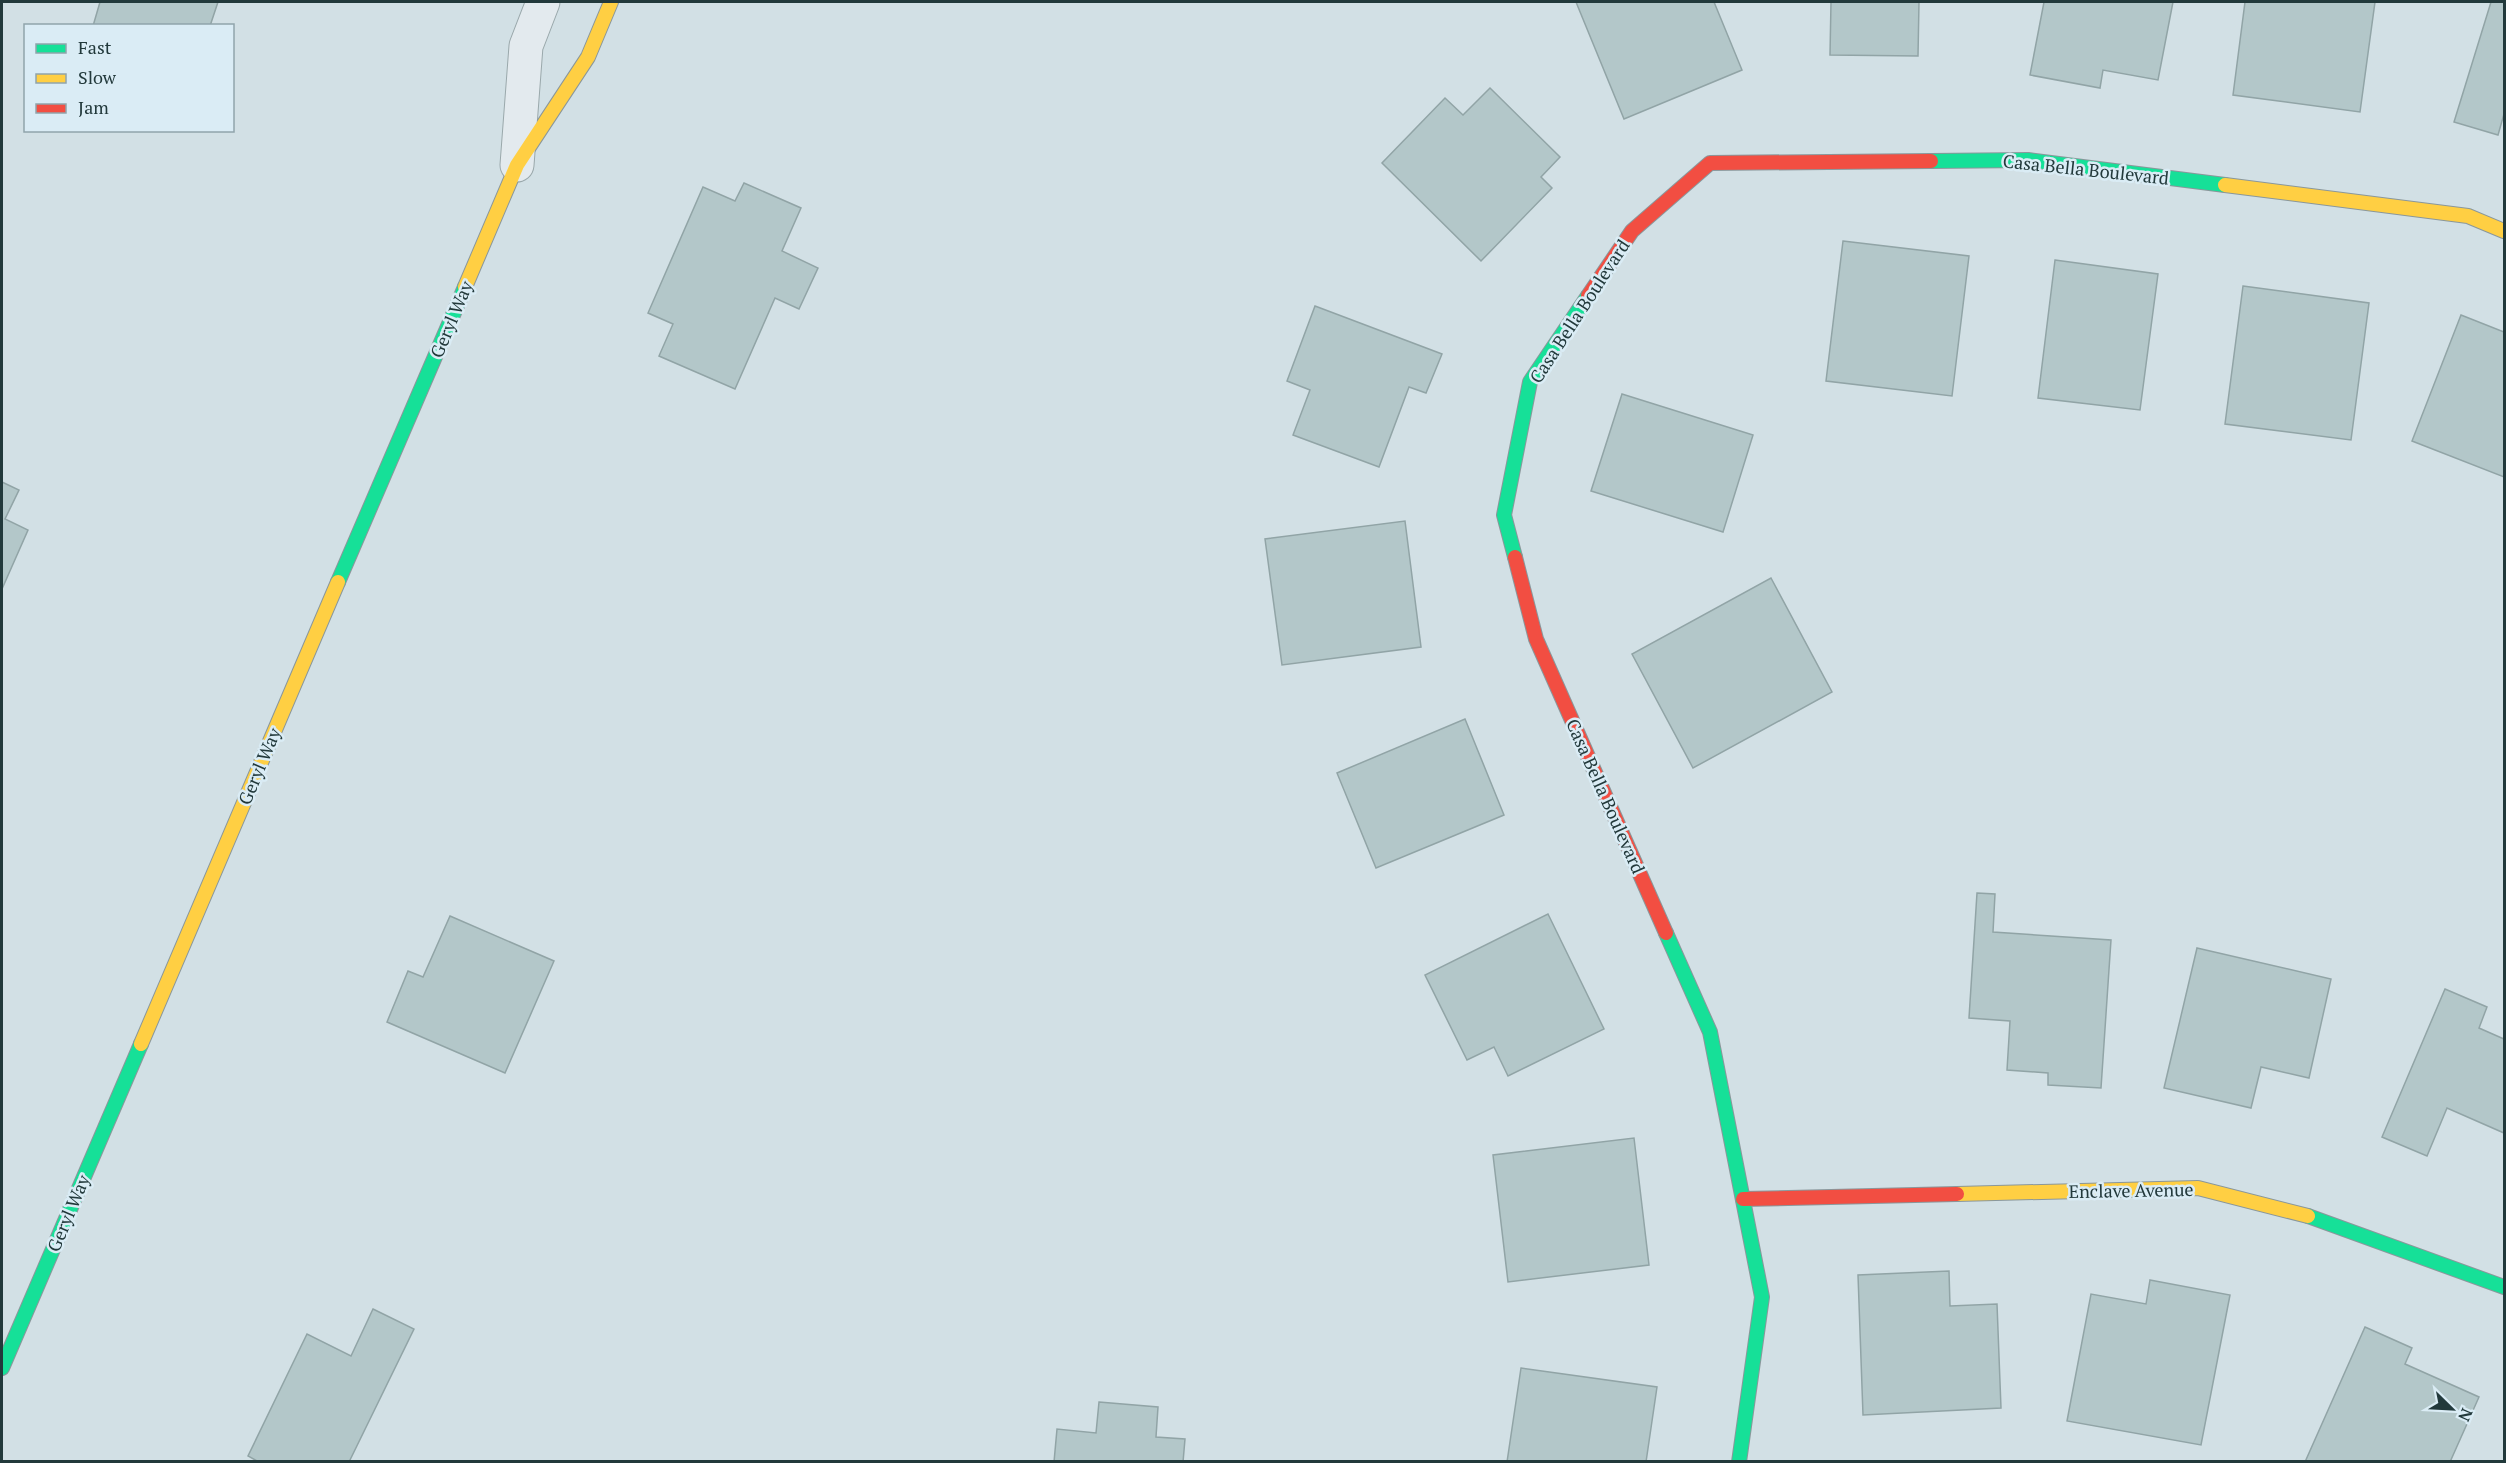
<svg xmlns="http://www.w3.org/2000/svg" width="2506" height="1463" viewBox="0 0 2506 1463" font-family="'PT Serif',serif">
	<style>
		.building { fill: #b3c7c9; stroke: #91a4a6; stroke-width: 1.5 }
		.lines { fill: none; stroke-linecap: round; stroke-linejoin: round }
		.street-casing { stroke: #9aa8ab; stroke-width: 35 }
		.fast-casing { stroke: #8a979b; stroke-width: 16 }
		.slow-casing { stroke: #8a979b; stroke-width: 16 }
		.jam-casing { stroke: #8a979b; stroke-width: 16 }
		.street { stroke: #e3eaee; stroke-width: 33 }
		.fast { stroke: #16e098; stroke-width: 14 }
		.slow { stroke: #ffcf43; stroke-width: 14 }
		.jam { stroke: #f24e42; stroke-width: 14 }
		.labels { text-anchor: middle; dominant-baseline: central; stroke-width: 5; stroke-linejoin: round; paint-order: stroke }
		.street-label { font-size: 18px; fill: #22393b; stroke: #daecf5 }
	</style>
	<rect width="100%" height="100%" fill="#d2e0e5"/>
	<g class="building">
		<polygon points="100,2 218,2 210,26 93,26"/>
		<polygon points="1576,2 1714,2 1742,70 1624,119"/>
		<polygon points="1831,2 1919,2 1918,56 1830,55"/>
		<polygon points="2044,2 2173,2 2158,80 2103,70 2100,88 2030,75"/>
		<polygon points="2245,2 2375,2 2360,112 2233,95"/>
		<polygon points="2491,2 2504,2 2504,114 2498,135 2454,122"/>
		<polygon points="1490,88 1560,157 1541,177 1552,188 1481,261 1382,163 1445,98 1463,115"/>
		<polygon points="744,183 801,208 782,251 818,268 799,309 775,298 735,389 659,356 673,324 648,313 703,187 735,201"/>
		<polygon points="1843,241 1969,256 1952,396 1826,381"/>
		<polygon points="2055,260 2158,274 2140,410 2038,398"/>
		<polygon points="2243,286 2369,303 2351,440 2225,424"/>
		<polygon points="1315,306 1442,354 1426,393 1409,387 1379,467 1293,435 1310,390 1287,381"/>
		<polygon points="2461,315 2504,332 2504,477 2412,441"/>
		<polygon points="1622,394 1753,435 1723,532 1591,491"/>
		<polygon points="2,482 19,490 5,519 28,530 2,589"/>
		<polygon points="1405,521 1421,647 1282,665 1265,539"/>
		<polygon points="1771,578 1832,692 1693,768 1632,654"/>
		<polygon points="1465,719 1504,815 1376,868 1337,773"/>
		<polygon points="1977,893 1995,894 1993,932 2111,940 2101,1088 2048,1085 2048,1073 2007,1070 2010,1021 1969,1018"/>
		<polygon points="1548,914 1604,1029 1508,1076 1494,1047 1467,1060 1425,975"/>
		<polygon points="450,916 554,961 505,1073 387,1022 408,971 423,977"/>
		<polygon points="2197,948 2331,979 2309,1078 2261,1067 2251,1108 2164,1088"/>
		<polygon points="2445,989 2487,1007 2479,1028 2504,1039 2504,1133 2447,1108 2427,1156 2382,1137"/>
		<polygon points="1634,1138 1649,1265 1508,1282 1493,1155"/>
		<polygon points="1949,1271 1950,1306 1997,1304 2001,1408 1863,1415 1858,1275"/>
		<polygon points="2150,1280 2230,1295 2201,1445 2067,1421 2091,1294 2146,1304"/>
		<polygon points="373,1309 414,1329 349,1462 259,1462 248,1456 307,1334 351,1356"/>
		<polygon points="2365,1327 2412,1348 2405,1364 2479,1397 2450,1462 2305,1462"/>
		<polygon points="1521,1368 1657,1387 1646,1462 1507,1462"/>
		<polygon points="1099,1402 1158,1407 1156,1437 1185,1439 1183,1462 1054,1462 1057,1429 1096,1433"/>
	</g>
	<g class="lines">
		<defs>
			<polyline id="street" points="517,165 526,46 543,2"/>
			<g id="fast">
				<polyline points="1931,161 2028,160 2225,185"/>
				<polyline points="1515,557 1504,515 1530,382 1588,296"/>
				<polyline points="338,582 465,287"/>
				<polyline points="1666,933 1710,1032 1762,1297 1739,1462"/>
				<polyline points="2308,1216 2504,1287"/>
				<polyline points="2,1368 141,1044"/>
			</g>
			<g id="slow">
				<polyline points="2225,185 2468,216 2504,231"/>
				<polyline points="465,287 517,165 588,57 611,2"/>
				<polyline points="141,1044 338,582"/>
				<polyline points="1957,1194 2198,1188 2308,1216"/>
			</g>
			<g id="jam">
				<polyline points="1588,296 1632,231 1710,163 1931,161"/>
				<polyline points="1515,557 1536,639 1666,933"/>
				<polyline points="1743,1199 1957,1194"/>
			</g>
		</defs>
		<use href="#street" class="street-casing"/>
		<use href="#fast" class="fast-casing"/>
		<use href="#slow" class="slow-casing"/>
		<use href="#jam" class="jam-casing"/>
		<use href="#street" class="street"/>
		<use href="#fast" class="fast"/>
		<use href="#slow" class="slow"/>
		<use href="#jam" class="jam"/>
	</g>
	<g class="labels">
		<g class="street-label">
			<text transform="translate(2086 169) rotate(6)">Casa Bella Boulevard</text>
			<text transform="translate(1579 311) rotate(-57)">Casa Bella Boulevard</text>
			<text transform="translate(451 319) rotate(-67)">Geryl Way</text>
			<text transform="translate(259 766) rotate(-67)">Geryl Way</text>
			<text transform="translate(1606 796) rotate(66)">Casa Bella Boulevard</text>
			<text transform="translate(2131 1190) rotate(-1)">Enclave Avenue</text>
			<text transform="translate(68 1213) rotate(-67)">Geryl Way</text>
		</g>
	</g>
	<rect width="2506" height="1463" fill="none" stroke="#22393b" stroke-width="6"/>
	<rect x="24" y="24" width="210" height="108" fill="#daecf5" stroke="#90a4ab" stroke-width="1.5"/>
	<rect x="36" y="44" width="30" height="9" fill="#16e098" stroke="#90a4ab" stroke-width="1.5"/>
	<text x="78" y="54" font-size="18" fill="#22393b">Fast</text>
	<rect x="36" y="74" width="30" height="9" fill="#ffcf43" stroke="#90a4ab" stroke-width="1.5"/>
	<text x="78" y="84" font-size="18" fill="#22393b">Slow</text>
	<rect x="36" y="104" width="30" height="9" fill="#f24e42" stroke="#90a4ab" stroke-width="1.5"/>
	<text x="78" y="114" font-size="18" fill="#22393b">Jam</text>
	<g transform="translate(2452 1409) rotate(114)" stroke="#daecf5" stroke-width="4.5" paint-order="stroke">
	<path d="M0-4.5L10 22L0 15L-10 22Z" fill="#22393b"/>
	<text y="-9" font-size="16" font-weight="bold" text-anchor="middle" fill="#22393b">N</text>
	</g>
</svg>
